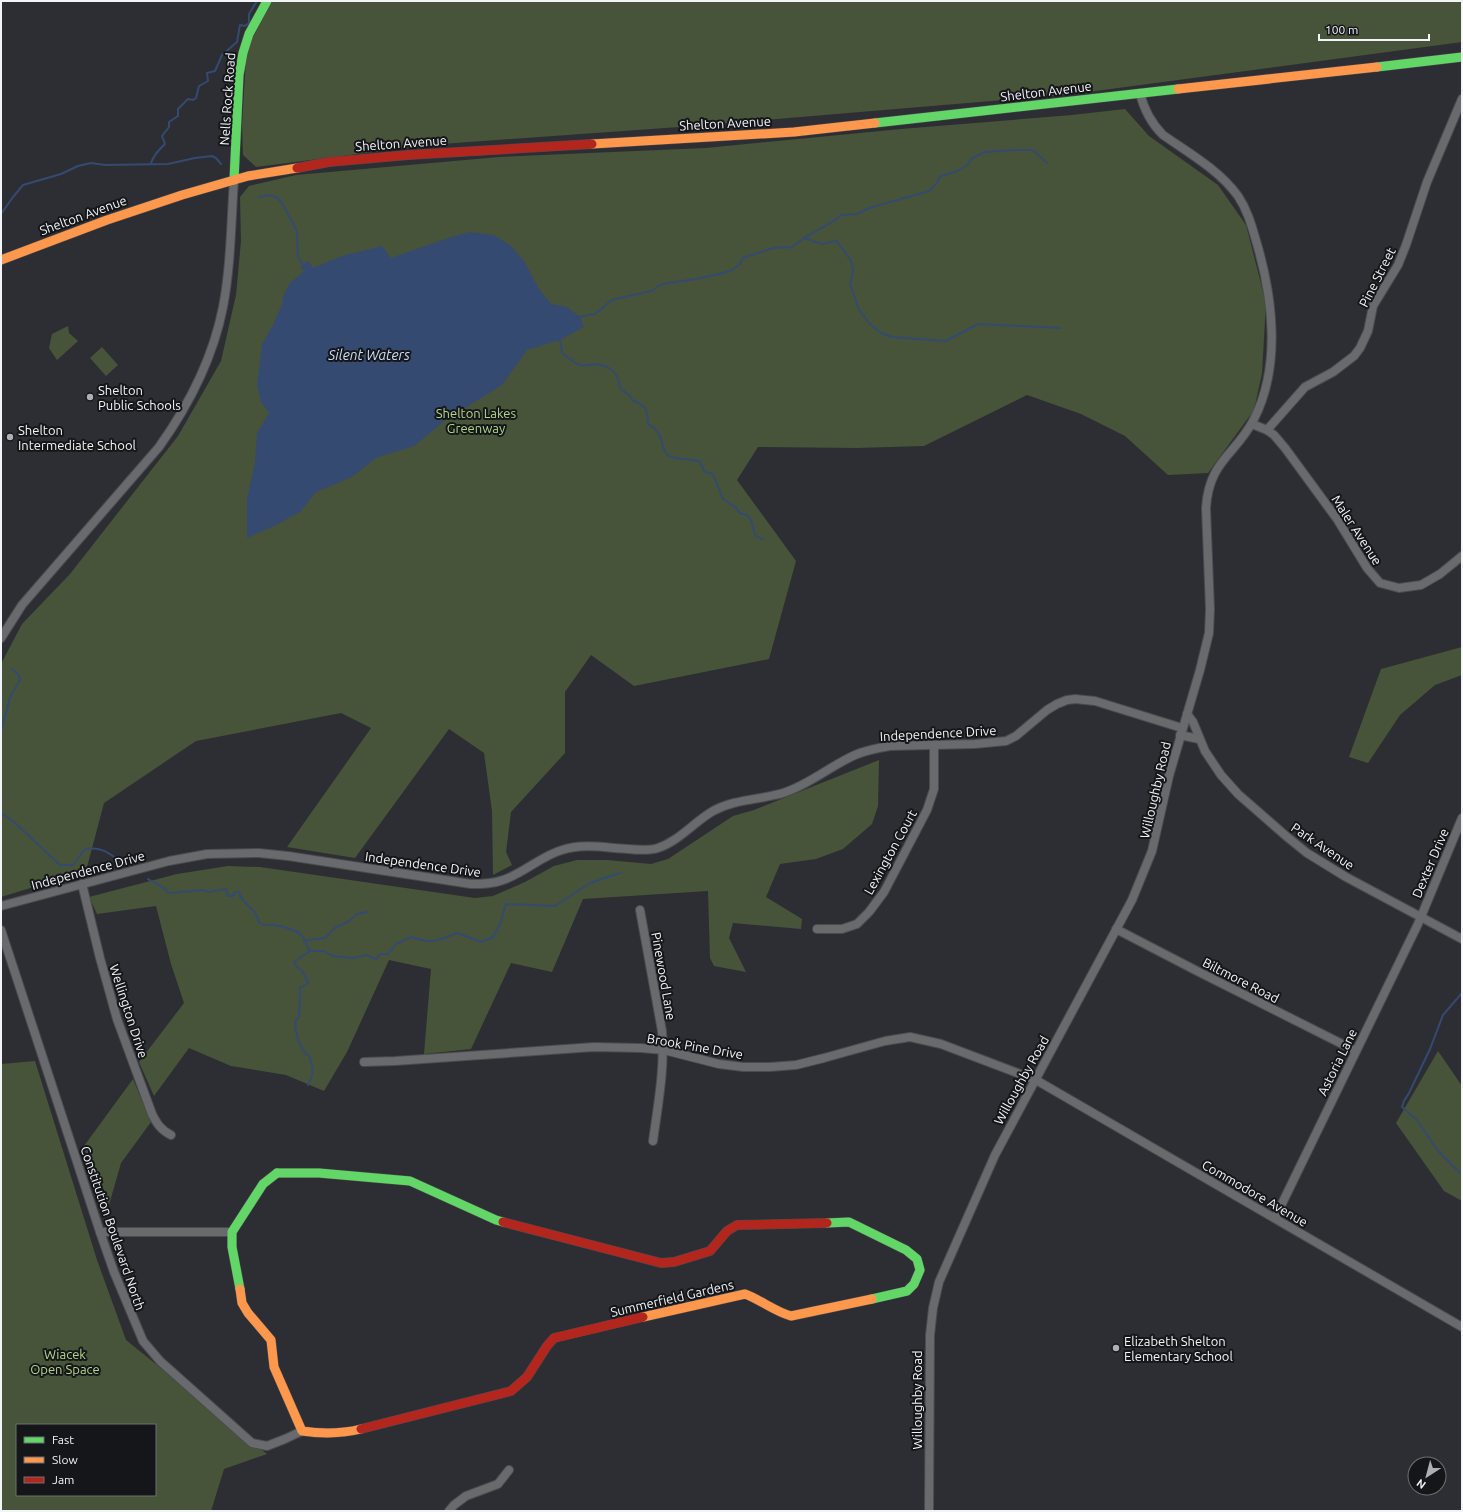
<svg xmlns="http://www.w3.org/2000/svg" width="1463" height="1512" viewBox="0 0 1463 1512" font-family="Ubuntu,sans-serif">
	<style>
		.green { fill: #475439; fill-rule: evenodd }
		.water { fill: #354a70 }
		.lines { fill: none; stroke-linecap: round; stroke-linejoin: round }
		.stream { stroke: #354a70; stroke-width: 2 }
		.street-casing { stroke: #4a4b4f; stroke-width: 10 }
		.fast-casing { stroke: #4a4b4f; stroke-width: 10 }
		.slow-casing { stroke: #4a4b4f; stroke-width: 10 }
		.jam-casing { stroke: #4a4b4f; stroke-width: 10 }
		.street { stroke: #686a6d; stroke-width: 8 }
		.fast { stroke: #63d668; stroke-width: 9 }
		.slow { stroke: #ff974d; stroke-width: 9 }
		.jam { stroke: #b3261e; stroke-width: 9 }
		.poi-dot { fill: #adafb4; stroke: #151619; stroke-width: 1.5 }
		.labels { text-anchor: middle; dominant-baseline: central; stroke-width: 4; stroke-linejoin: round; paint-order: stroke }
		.street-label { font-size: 13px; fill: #f2f4f9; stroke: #151619 }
		.poi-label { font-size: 13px; fill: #f2f4f9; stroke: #151619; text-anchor: start }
		.park-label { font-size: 13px; fill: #b3d68b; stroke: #151619 }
		.water-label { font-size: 14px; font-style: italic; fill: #cedefa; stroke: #151619 }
	</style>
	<rect width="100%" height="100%" fill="#2d2e33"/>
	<g class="green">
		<polygon points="272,1 1462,1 1462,42 1073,94 707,125 428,145 256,167 243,155 242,125 246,58 252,39"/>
		<polygon points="1125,109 1149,136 1218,185 1246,225 1266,303 1262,373 1254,410 1208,473 1168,475 1125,436 1081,414 1027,395 924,446 857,448 758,447 737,480 796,561 769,659 634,686 591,655 565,692 565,753 511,812 506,852 512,865 493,875 492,811 484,753 449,729 355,858 287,847 371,728 341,713 196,741 104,803 86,871 1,897 1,664 22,624 70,574 178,436 221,361 236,295 241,241 240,197 249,186 296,175 499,157 706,148 901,129 1072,115"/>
		<polygon points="68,326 69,333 78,341 57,360 49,348 52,334"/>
		<polygon points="102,347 118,365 106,376 90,358"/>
		<polygon points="1462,647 1462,675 1435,685 1400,715 1368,763 1349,757 1381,669"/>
		<polygon points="879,760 878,806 872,824 843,849 816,859 780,864 766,897 802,919 801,929 733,923 729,938 746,972 714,966 710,958 708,891 583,899 552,972 511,963 471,1049 424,1054 431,969 389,960 347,1052 324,1091 286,1075 231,1066 189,1048 154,1096 139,1062 184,1003 171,964 156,906 97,914 89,897 177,874 228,866 260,867 475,898 493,896 525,882 554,866 577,860 607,860 651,864 668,859 733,816 754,810"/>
		<polygon points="1438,1051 1462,1086 1462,1201 1444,1191 1396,1123"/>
		<path d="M35,1061L97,1260L126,1340L267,1454L224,1469L211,1511H1V1064ZM17,1425H155V1495H17Z"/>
		<polygon points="133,1079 151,1122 121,1163 109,1205 100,1205 84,1146"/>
	</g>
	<polygon class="water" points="469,232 494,235 511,246 524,261 539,289 551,304 567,307 580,317 584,327 560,340 527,350 502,385 447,419 414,446 376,458 352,477 316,492 300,512 276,525 247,538 247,499 255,462 257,433 269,413 261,402 257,385 262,344 273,325 282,304 283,296 290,283 304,271 300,267 308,261 313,268 342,256 382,246 391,258 448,238"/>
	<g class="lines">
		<g class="stream">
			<path d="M151,163C154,154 159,150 165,144L162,136L169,127V122L178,116V109L188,99L193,100L196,98L199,86L208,81L207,73L215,71L222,55L237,42L240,25L245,26L249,23V14L257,1"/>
			<polyline points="259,197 270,195 276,197 282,203 297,231 298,257 304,266"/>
			<polyline points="1,214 13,197 23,185 61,174 78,166 91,163 105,165 168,164 195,158 212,156 216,158 221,164"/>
			<path d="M804,238C817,229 831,225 841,215L857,214L869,208L929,191L937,183L940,176C950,174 967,170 971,159L984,152L1015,150H1033L1047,163"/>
			<path d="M578,317L595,314L612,300L651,291L662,284L696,279L719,274L732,270L740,264L743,258L773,248L792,247L804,238L822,244L836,241C849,257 858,264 850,284L859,310L870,324L881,333L892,337L946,341L978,324L1060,328"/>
			<path d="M559,340L561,343L562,353C568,357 574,363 580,365C586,367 591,364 596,364C611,366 619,373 620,388L630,396L632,400C647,406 647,409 648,424C667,434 658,447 668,455C673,460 691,459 699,461L705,472L713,474L723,499L735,507L741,514H746L751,520L755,535L763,540"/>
			<polyline points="1,731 10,697 20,680 19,675 12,669"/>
			<path d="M1,813L13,821L60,865H73L85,849C102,847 108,852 121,862"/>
			<path d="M148,879C156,885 161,883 167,892L171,893L203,890L209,892L226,889L228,896H233L235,892H239C242,906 256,906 259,923C263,926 268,924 274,925C282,926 298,930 303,937C306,941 306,946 310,951H324L333,956L353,958L366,955L376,959L381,954H388L396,944L411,937C431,944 439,941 457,933L481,942L493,937L500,924L506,904L555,906L590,883L620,873"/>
			<polyline points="304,941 325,938 335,928 349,921 357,914 368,912"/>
			<polyline points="1462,993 1443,1015 1430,1049 1409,1093 1404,1101 1402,1107 1417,1120 1437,1150 1462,1175"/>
			<path d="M308,1085C314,1073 314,1068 309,1056C299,1050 295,1032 295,1021L299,1017L300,998V988L308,983L303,972L297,967L294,962L310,951"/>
		</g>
		<defs>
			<g id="street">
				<polyline points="1252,424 1267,430 1274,435 1285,448 1337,519 1367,568 1380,583 1399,588 1421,585 1440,574 1462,556"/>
				<polyline points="1267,430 1305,387 1333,372 1354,356 1360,348 1368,331 1373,306 1398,265 1406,245 1427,182 1462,99"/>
				<path d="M1,638L22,605L159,447C189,405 213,358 223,307C231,265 231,222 234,180"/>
				<polyline points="1187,714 1193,722 1205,751 1221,775 1238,794 1286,836 1307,853 1346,877 1462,939"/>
				<polyline points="1180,735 1199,739"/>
				<path d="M82,884L100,958L117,1019L152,1114C157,1124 161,1130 171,1135"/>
				<path d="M1,906L169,861L207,854L259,853L288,856L471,884C482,884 493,884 503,880C524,873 541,856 562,850C584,843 606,848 628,849C638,850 649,851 658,848C679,841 694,822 713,811C735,799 759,800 783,793C809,785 830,766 855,755C866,750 878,748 890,746L975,744L1006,741L1016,736L1047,710L1057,704L1067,700L1075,699L1095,701L1182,728"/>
				<path d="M640,910L662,1031C665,1068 658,1104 653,1141"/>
				<polyline points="817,929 842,929 857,924 869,912 884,892 927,810 934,789 934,745"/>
				<polyline points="1116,929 1197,971 1356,1051"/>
				<polyline points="1,930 100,1232 114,1272 143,1341 160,1361 252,1443 267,1446 285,1439 302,1431"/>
				<polyline points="364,1062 395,1061 594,1047 641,1048 664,1050 719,1064 743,1067 770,1067 796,1065 824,1058 885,1041 910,1037 941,1044 1036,1080 1462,1327"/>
				<polyline points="1275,1218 1418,924 1462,818"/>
				<polyline points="100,1232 232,1232"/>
				<polyline points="449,1511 454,1505 466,1496 498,1484 509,1470"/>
				<path d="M929,1511L930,1335L933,1308L939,1282L995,1155L1132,900L1152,851L1169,776L1200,670L1209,633L1210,609L1206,508C1209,460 1236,455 1254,419C1281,366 1273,299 1257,244C1252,227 1248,211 1238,196C1219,170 1189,153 1163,135C1151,123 1144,110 1140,93"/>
			</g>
			<g id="fast">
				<polyline points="1377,67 1462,57"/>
				<polyline points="875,123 1178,89"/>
				<polyline points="234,180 239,75 243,53 249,34 267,1"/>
				<polyline points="277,1173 319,1173 410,1181 496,1220 503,1222"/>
				<polyline points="827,1223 849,1222 906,1250 917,1259 920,1270 914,1284 907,1291 872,1299"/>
				<polyline points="240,1289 232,1247 232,1232 263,1184 277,1173"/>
			</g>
			<g id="slow">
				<polyline points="1178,89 1377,67"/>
				<polyline points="592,144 794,132 875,123"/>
				<polyline points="1,260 107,220 182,195 248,176 297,168"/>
				<path d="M240,1289L242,1303L248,1313L271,1340L274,1367L302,1431C323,1434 341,1434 361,1429"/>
				<path d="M643,1317L745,1294C761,1300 774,1311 791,1316L872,1299"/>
			</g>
			<g id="jam">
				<polyline points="297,168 329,162 408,155 592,144"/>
				<polyline points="503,1222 661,1263 674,1262 710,1251 727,1231 737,1225 827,1223"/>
				<polyline points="361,1429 511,1391 527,1377 547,1346 554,1338 643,1317"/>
			</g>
		</defs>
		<use href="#street" class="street-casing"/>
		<use href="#fast" class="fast-casing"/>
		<use href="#slow" class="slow-casing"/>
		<use href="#jam" class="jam-casing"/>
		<use href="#street" class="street"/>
		<use href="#fast" class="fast"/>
		<use href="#slow" class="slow"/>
		<use href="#jam" class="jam"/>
	</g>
	<g class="poi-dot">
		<circle cx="90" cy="397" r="4"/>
		<circle cx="10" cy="437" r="4"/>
		<circle cx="1116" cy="1348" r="4"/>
	</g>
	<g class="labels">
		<g class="street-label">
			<text transform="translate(1046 91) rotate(-7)">Shelton Avenue</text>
			<text transform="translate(227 99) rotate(-86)">Nells Rock Road</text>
			<text transform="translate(725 123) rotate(-3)">Shelton Avenue</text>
			<text transform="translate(401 143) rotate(-4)">Shelton Avenue</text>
			<text transform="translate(83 215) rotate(-20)">Shelton Avenue</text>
			<text transform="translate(1377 277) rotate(-63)">Pine Street</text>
			<text transform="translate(1357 530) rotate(57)">Maler Avenue</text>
			<text transform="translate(938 733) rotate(-3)">Independence Drive</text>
			<text transform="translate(1155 790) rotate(-77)">Willoughby Road</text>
			<text transform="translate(1323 846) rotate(34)">Park Avenue</text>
			<text transform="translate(890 852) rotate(-61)">Lexington Court</text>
			<text transform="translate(1430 863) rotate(-67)">Dexter Drive</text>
			<text transform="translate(423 864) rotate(8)">Independence Drive</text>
			<text transform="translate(88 870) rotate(-15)">Independence Drive</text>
			<text transform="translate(664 976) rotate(80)">Pinewood Lane</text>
			<text transform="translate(1241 980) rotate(27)">Biltmore Road</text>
			<text transform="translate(129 1011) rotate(72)">Wellington Drive</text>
			<text transform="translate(695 1046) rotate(10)">Brook Pine Drive</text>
			<text transform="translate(1337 1062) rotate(-64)">Astoria Lane</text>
			<text transform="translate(1021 1080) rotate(-61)">Willoughby Road</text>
			<text transform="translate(1255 1193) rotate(30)">Commodore Avenue</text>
			<text transform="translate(113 1228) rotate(71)">Constitution Boulevard North</text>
			<text transform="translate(672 1298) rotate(-13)">Summerfield Gardens</text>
			<text transform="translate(917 1400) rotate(-90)">Willoughby Road</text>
		</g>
		<g class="poi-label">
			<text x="98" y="390">Shelton<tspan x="98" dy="15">Public Schools</tspan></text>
			<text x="18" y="430">Shelton<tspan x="18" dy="15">Intermediate School</tspan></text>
			<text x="1124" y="1341">Elizabeth Shelton<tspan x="1124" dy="15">Elementary School</tspan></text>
		</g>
		<g class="park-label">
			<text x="476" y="413">Shelton Lakes<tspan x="476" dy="15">Greenway</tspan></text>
			<text x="65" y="1354">Wiacek<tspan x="65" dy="15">Open Space</tspan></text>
		</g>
		<g class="water-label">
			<text x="369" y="355">Silent Waters</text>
		</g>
	</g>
	<rect width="1463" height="1512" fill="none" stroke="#f2f4f9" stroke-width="4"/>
	<rect x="16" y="1424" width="140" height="72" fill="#151619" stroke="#6d6f73"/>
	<rect x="24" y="1437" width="20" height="6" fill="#63d668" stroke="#6d6f73"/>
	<text x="52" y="1444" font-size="12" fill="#f2f4f9">Fast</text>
	<rect x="24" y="1457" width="20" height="6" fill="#ff974d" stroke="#6d6f73"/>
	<text x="52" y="1464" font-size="12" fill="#f2f4f9">Slow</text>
	<rect x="24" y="1477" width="20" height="6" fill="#b3261e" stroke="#6d6f73"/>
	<text x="52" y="1484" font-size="12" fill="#f2f4f9">Jam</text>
	<g transform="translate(1427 1476) rotate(216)"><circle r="19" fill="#151619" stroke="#6d6f73"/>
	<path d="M0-3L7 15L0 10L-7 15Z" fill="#adafb4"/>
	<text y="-6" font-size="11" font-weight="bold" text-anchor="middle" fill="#f2f4f9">N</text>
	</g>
	<path d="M1319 34v6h110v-6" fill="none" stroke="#f2f4f9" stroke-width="2"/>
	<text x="1325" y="34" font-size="12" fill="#f2f4f9" stroke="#151619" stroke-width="3" paint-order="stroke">100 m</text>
</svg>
